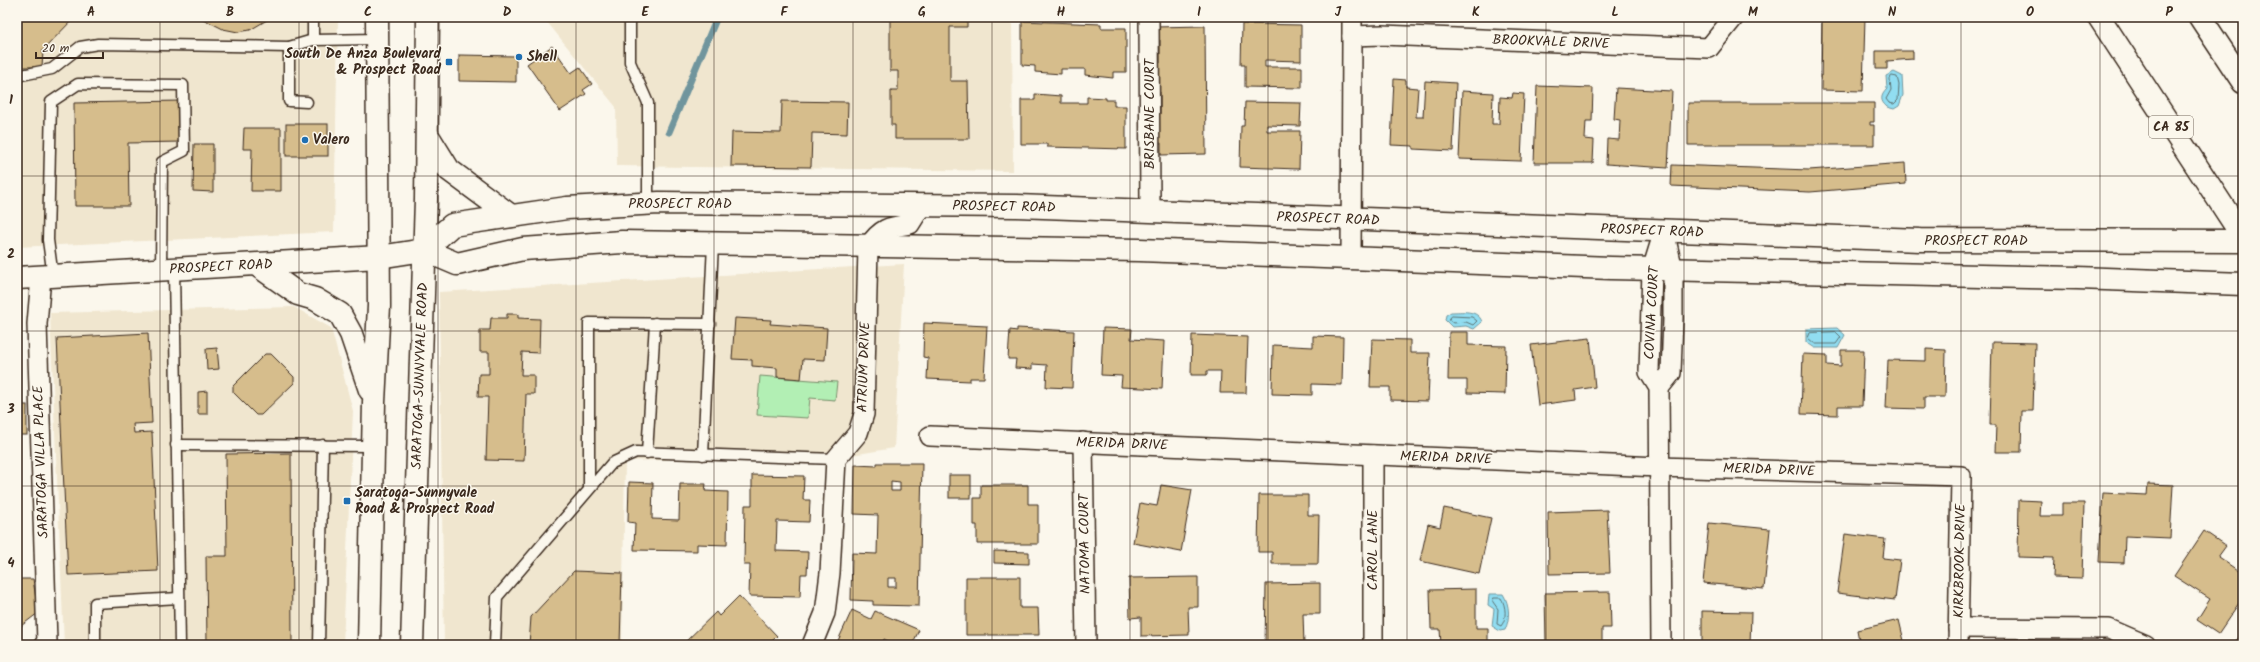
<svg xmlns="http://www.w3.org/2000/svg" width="2260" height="662" viewBox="0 0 2260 662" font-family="Kalam,sans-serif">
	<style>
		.built { fill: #f0e6cf }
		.green { fill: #b2efb4; stroke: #768c69 }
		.water { fill: #91ddf1; stroke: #6f959d }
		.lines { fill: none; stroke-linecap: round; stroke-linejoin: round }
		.shore { stroke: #5d7272; stroke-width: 1 }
		.stream { stroke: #6f959d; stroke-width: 7 }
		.building { fill: #d6bd8c; stroke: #3b2a1e; fill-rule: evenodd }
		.lane-casing { stroke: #3b2a1e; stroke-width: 13 }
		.street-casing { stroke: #3b2a1e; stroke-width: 22 }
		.secondary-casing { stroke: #3b2a1e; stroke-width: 25 }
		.primary-casing { stroke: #3b2a1e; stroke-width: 25 }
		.highway-casing { stroke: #3b2a1e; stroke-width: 25 }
		.lane { stroke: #fbf7ec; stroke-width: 10 }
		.street { stroke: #fbf7ec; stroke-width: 19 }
		.secondary { stroke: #fbf7ec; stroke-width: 22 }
		.primary { stroke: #fbf7ec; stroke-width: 22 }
		.highway { stroke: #fbf7ec; stroke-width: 22 }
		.grid { fill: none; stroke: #3b2a1e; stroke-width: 1; stroke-opacity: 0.55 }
		.poi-dot { fill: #1f6fb2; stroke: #fbf7ec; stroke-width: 1.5 }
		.labels { text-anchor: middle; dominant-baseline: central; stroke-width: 3; stroke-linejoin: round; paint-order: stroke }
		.shield { fill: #fbf7ec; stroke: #75685c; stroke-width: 1 }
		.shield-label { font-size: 13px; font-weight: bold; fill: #3b2a1e }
		.street-label { font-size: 14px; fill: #3b2a1e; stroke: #fbf7ec }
		.poi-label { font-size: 14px; font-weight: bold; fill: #3b2a1e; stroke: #fbf7ec; text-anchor: start }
		.neatline { fill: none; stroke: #3b2a1e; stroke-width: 1.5 }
		.grid-label { font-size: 13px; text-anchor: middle; font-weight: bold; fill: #3b2a1e }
	</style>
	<rect width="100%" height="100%" fill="#fbf7ec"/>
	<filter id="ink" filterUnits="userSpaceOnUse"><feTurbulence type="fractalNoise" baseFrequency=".025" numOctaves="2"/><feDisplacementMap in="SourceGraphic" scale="8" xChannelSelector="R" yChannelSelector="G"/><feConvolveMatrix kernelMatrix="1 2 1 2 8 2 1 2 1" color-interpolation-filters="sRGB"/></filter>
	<g filter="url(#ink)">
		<g class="built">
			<polygon points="17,17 338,17 334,232 17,247"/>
			<polygon points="543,17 1012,17 1013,171 617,166 616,107"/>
			<polygon points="904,264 894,448 852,455 625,461 622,645 444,645 439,292"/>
			<polygon points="294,307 331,328 353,411 343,645 64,645 50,313"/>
		</g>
		<polygon class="green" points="760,376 837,382 835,400 810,398 808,418 757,415"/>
		<g class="water">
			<path d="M1894,72L1902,76L1903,95L1899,106L1894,109L1887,107C1880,101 1880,96 1887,89L1886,76Z"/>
			<path d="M1451,312C1461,312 1478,309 1482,322L1474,329L1466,326L1452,327L1445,320L1446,315Z"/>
			<polygon points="1837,328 1845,335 1838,348 1815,348 1806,342 1806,329"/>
			<path d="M1489,594H1503C1510,605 1510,619 1505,630L1500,631L1492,626L1494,609L1488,605Z"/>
		</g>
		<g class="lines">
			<g class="shore">
				<polygon points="1892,76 1897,77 1899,85 1898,100 1894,104 1889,103 1886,99 1891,90 1890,79"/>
				<polygon points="1452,316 1472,317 1477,321 1473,325 1466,322 1453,323 1449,320"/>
				<polygon points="1836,332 1841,337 1836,344 1815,344 1808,338 1810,333"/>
				<path d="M1494,598H1501C1506,606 1507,619 1501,626L1497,624L1498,609L1493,602Z"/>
			</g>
			<polyline class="stream" points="669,132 717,17"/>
		</g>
		<g class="building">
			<polygon points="17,17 75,17 43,50 42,67 17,67"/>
			<polygon points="199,17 272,17 250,30 238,32 223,29"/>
			<polygon points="890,17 967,17 967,27 950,27 950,81 968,81 969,139 895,139 895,125 891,125 891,91 898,91 898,71 890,71"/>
			<polygon points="1822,17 1865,17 1863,91 1821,90"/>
			<polygon points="1022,21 1101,24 1101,28 1126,28 1126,72 1113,72 1113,78 1085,75 1085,69 1061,69 1061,74 1035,72 1035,66 1022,65"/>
			<polygon points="1242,24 1301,25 1301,61 1265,60 1265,67 1302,67 1302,88 1245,87 1245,65 1241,65"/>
			<polygon points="1205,26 1206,154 1161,155 1161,143 1155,143 1155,114 1160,114 1160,92 1155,92 1155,63 1160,63 1160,40 1154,40 1154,27"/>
			<polygon points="552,46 571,73 580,67 592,84 583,90 586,94 560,111 527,64"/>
			<polygon points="1876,51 1913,51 1913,59 1887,61 1887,69 1876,69"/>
			<polygon points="459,55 516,56 516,82 459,81"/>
			<polygon points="1394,79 1406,80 1406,87 1418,88 1416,117 1423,117 1425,81 1456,83 1453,151 1413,149 1413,146 1391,145"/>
			<polygon points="1537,86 1593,88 1592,121 1586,121 1585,139 1594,140 1593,163 1534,163"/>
			<polygon points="1616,88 1672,91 1668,168 1606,164 1607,139 1619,140 1620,120 1614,119"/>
			<polygon points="1462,91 1493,93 1492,124 1499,124 1500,97 1512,98 1513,93 1524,94 1521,161 1459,159"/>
			<polygon points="1035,94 1061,96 1061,103 1087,103 1087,97 1106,98 1106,100 1114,100 1114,106 1126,106 1126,149 1047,147 1047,144 1021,144 1021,100 1035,100"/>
			<polygon points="180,101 180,142 128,143 129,206 75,206 74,103"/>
			<polygon points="782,101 848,102 847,134 812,133 811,167 731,166 732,132 781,133"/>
			<polygon points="1245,102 1301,103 1300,126 1267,125 1267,131 1300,131 1299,169 1240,167 1241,126 1244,126"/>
			<polygon points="1688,103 1874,103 1874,122 1870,122 1870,125 1874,125 1874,145 1688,145"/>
			<rect x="286" y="124" width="42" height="32"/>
			<polygon points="244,128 281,128 281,191 251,191 252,149 243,149"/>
			<polygon points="194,144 213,144 213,192 193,191"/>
			<polygon points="1905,163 1906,184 1810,192 1671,186 1672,165 1809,170"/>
			<polygon points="507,314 518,314 518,318 540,319 539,353 522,352 521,375 534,375 534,394 526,394 524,461 486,460 488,397 478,397 479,374 489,374 489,352 480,352 480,330 490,330 491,318 507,318"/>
			<polygon points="735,318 771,320 770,324 827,328 825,360 803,359 801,379 777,377 777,368 752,366 752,360 732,359"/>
			<polygon points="924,323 987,326 984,378 970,378 970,381 927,379 928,358 923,357"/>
			<polygon points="1017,328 1074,331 1072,388 1046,387 1047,365 1032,364 1032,369 1015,368 1016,359 1008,359 1010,330 1017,331"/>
			<polygon points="1103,328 1132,329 1131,339 1164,341 1162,389 1121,387 1122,376 1101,375"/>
			<polygon points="1449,332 1468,332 1468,345 1506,346 1505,394 1467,393 1467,380 1448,380"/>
			<polygon points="148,333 152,423 133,424 134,433 152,432 158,571 68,575 57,338"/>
			<polygon points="1192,335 1248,337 1246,393 1220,393 1221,371 1207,371 1207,375 1191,375"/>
			<polygon points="1313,336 1343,337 1342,385 1312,384 1312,395 1272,394 1273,345 1313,347"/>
			<polygon points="1590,338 1595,387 1575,390 1576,400 1538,405 1531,345"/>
			<polygon points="1372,339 1410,340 1410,353 1430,353 1428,401 1390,400 1390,387 1370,387"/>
			<polygon points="1992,342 2035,343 2033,411 2022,411 2021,452 1995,452 1996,425 1990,425"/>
			<polygon points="217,348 219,369 207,370 206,349"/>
			<polygon points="1926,349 1946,350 1945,397 1924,397 1924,409 1886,408 1888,360 1926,361"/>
			<polygon points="1841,350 1864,350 1862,406 1838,406 1838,415 1801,414 1803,354 1827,355 1827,365 1841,366"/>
			<polygon points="265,354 271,354 294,377 294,383 261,415 256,415 233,392 233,386"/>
			<polygon points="207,391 207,414 198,414 198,392"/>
			<rect x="17" y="405" width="10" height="30"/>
			<polygon points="291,453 292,645 207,645 206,556 227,556 226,454"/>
			<path d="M877,463H922L919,606L873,605V601L851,600L852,553L877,554L878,515L854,514L855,465L877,466ZM891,481L900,482V491H891ZM888,578H896V587H888Z"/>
			<polygon points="752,475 804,476 803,500 810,500 809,522 777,521 776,551 808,552 807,574 801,574 800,597 749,596 750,565 744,565 745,505 752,505"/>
			<rect x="949" y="475" width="22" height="23"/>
			<polygon points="629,482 653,483 652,519 679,520 680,484 706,484 705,491 728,492 727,545 697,544 697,551 634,550 635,523 628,522"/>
			<polygon points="2148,484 2173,485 2170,538 2125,536 2124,563 2099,562 2103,493 2147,495"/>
			<polygon points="981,485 1028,485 1028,504 1038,504 1038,544 977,544 977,525 974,525 974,498 981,498"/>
			<polygon points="1161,485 1192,490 1181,552 1133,543 1140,503 1157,506"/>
			<polygon points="1259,495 1308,495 1308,515 1319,515 1318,564 1272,564 1272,552 1258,552"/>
			<polygon points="2019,500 2041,501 2040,516 2062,516 2062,503 2084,503 2082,578 2053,577 2054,558 2018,557"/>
			<polygon points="1444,508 1491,518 1479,574 1420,561 1428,524 1440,527"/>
			<polygon points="1607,510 1610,573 1549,574 1548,512"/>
			<polygon points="1709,523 1770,529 1764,589 1703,583"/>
			<polygon points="2204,531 2226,546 2218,557 2243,574 2243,597 2218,634 2197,620 2210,599 2174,576"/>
			<polygon points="1845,534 1885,539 1883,558 1900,560 1895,600 1837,593"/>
			<polygon points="994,551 1029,552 1029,564 994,563"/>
			<polygon points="574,571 622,573 620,645 529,645 531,617"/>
			<polygon points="966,577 1020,577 1020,608 1038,608 1039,635 966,635"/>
			<polygon points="1198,577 1198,607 1188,607 1189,635 1141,636 1141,617 1130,618 1129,578"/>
			<polygon points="17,579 33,579 38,613 17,629"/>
			<polygon points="1320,583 1320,614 1303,614 1304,645 1265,645 1266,584"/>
			<polygon points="1476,589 1476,628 1488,628 1488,645 1441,645 1440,629 1431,629 1430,590"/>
			<polygon points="1610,592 1611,628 1602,628 1602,645 1546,645 1545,593"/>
			<polygon points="739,596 777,636 768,645 682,645 716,612 719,616"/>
			<polygon points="852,610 871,619 875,611 919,630 912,645 889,645 890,642 884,639 881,645 836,645"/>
			<polygon points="1702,611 1751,612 1750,645 1702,643"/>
			<polygon points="1899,620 1905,645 1860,645 1857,630"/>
			<polygon points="2243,633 2243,645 2232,645"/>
		</g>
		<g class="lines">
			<defs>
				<g id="lane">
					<polyline points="630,17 630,62 648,103 648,203"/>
					<polyline points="313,40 313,17"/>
					<polyline points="289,47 289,101 307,102"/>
					<polyline points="17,76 52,69 80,47 98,44 289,47 313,40 378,39"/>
					<polyline points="174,270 180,645"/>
					<polyline points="53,277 48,240 51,102 78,84 183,85 184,151 162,162 161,271"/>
					<polyline points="176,445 373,446"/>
					<polyline points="647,453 655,323"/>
					<polyline points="703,455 713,244"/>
					<polyline points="589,489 589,323 710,324"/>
					<polyline points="95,645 95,603 179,598"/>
					<polyline points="319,645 323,445"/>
					<polyline points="495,645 497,597 612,463 636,452 836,459"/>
				</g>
				<g id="street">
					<polyline points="1149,17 1150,211"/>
					<polyline points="1352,17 1352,36 1382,35 1709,48 1734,17"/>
					<polyline points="1351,259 1352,36"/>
					<polyline points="41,277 37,324 47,642 44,645"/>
					<polyline points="1659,388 1671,373 1673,318 1673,270 1664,231"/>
					<polyline points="930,436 1659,467 1961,476 1958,645"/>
					<polyline points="1083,442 1086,645"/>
					<polyline points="1958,628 2109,629 2146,645"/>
					<path d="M812,645L825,613L830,573L836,459L858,433L864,414L868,247C881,228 888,227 910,224L922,205"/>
					<polyline points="1373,645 1373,455"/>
					<polyline points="1661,645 1659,388 1649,372 1652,270 1664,231"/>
				</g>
				<polyline id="secondary" points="17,278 379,257"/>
				<g id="primary">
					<polyline points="428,136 449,170 511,216"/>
					<polyline points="424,250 452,225 567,208 659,203 1017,206 1920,240 2243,241"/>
					<polyline points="379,257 424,250 457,264 523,249 622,242 1140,250 1611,268 2078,278 2243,284"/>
					<polyline points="257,265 298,294 315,299 340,314 351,334 370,390"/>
					<polyline points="369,645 374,402 379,306 377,17"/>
					<polyline points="412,645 426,199 428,17"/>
				</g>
				<g id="highway">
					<polyline points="2099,17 2243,237"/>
					<polyline points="2200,17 2243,82"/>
				</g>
			</defs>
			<use href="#lane" class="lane-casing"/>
			<use href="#street" class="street-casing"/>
			<use href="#secondary" class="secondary-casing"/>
			<use href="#primary" class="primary-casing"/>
			<use href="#highway" class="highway-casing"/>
			<use href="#lane" class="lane"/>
			<use href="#street" class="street"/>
			<use href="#secondary" class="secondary"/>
			<use href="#primary" class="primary"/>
			<use href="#highway" class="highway"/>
		</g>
	</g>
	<path class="grid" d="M160,17V645M299,17V645M438,17V645M576,17V645M714,17V645M853,17V645M992,17V645M1130,17V645M1268,17V645M1407,17V645M1546,17V645M1684,17V645M1822,17V645M1961,17V645M2100,17V645M17,176H2243M17,331H2243M17,486H2243"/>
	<g class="poi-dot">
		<circle cx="519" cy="57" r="4"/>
		<rect x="445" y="58" width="8" height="8" rx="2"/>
		<circle cx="305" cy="140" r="4"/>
		<rect x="343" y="497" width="8" height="8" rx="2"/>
	</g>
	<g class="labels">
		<rect class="shield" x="2149" y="116" width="44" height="22" rx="3"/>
		<g class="shield-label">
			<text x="2171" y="127">CA 85</text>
		</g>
		<g class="street-label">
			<text transform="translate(1551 42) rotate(2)">BROOKVALE DRIVE</text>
			<text transform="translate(1150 114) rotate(-90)">BRISBANE COURT</text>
			<text x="680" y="204">PROSPECT ROAD</text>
			<text transform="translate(1004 207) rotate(1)">PROSPECT ROAD</text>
			<text transform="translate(1328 219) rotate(2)">PROSPECT ROAD</text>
			<text transform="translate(1652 231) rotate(2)">PROSPECT ROAD</text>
			<text x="1976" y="241">PROSPECT ROAD</text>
			<text transform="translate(221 267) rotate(-3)">PROSPECT ROAD</text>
			<text transform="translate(1652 313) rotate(-87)">COVINA COURT</text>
			<text transform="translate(864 367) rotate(-88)">ATRIUM DRIVE</text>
			<text transform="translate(420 376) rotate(-88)">SARATOGA-SUNNYVALE ROAD</text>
			<text transform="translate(1122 444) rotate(2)">MERIDA DRIVE</text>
			<text transform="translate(1446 458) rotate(2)">MERIDA DRIVE</text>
			<text transform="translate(41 462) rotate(-92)">SARATOGA VILLA PLACE</text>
			<text transform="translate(1769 470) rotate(2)">MERIDA DRIVE</text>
			<text transform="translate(1085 544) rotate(-91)">NATOMA COURT</text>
			<text transform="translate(1373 550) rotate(-90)">CAROL LANE</text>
			<text transform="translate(1960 561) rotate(-89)">KIRKBROOK DRIVE</text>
		</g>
		<g class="poi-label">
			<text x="441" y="54" text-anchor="end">South De Anza Boulevard<tspan x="441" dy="16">&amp; Prospect Road</tspan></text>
			<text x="527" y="57">Shell</text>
			<text x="313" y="140">Valero</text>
			<text x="355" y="493">Saratoga-Sunnyvale<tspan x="355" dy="16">Road &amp; Prospect Road</tspan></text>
		</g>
	</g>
	<rect width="2260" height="662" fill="none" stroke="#fbf7ec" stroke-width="44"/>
	<path d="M36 52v6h67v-6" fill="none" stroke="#3b2a1e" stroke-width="2"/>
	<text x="42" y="52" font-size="12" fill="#3b2a1e" stroke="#fbf7ec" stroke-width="3" paint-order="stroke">20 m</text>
	<rect x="22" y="22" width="2216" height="618" class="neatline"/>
	<g class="grid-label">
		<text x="91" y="16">A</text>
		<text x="230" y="16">B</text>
		<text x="368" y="16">C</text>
		<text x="507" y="16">D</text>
		<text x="645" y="16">E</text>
		<text x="784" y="16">F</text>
		<text x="922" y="16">G</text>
		<text x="1061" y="16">H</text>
		<text x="1199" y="16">I</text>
		<text x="1338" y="16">J</text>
		<text x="1476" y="16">K</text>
		<text x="1615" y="16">L</text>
		<text x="1753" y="16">M</text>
		<text x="1892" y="16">N</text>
		<text x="2030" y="16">O</text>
		<text x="2169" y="16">P</text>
		<text x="11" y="104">1</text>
		<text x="11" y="258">2</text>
		<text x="11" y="413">3</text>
		<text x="11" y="567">4</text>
	</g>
</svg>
